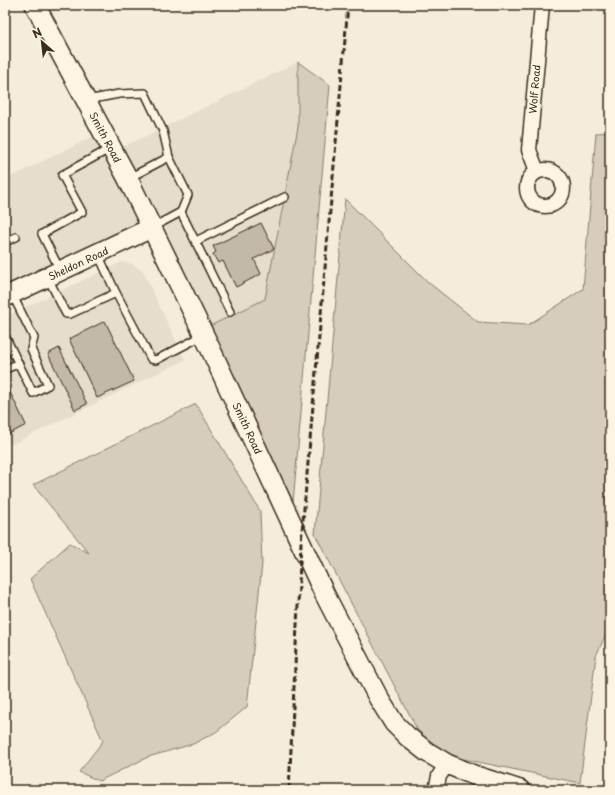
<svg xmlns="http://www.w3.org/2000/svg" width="615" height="795" viewBox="0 0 615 795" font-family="'Playpen Sans',sans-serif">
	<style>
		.built { fill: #e5ddce }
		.green { fill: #d6cdbd; stroke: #887c6e }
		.building { fill: #c3b9aa; stroke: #3b2a1e }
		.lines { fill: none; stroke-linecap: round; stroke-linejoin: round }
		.lane-casing { stroke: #3b2a1e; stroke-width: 10 }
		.street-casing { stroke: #3b2a1e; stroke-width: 17 }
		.secondary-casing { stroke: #3b2a1e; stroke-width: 22 }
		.lane { stroke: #fcf5e5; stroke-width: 7 }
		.street { stroke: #fcf5e5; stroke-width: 14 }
		.secondary { stroke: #fcf5e5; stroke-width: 19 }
		.rail { stroke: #3b2a1e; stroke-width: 3; stroke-dasharray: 6 3; stroke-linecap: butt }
		.labels { text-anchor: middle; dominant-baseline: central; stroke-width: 3; stroke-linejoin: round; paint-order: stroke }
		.street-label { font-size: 10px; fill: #3b2a1e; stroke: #fcf5e5 }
	</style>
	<rect width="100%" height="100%" fill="#f4eddd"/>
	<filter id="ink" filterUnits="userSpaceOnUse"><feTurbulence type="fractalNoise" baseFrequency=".025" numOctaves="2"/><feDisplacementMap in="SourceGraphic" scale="8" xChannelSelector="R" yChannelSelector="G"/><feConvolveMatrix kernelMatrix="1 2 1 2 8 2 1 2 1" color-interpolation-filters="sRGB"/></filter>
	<g filter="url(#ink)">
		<g class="built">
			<polygon points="298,62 298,127 265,299 198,333 141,223 5,290 5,170 9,178 110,128 121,148"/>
			<polygon points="122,262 132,264 143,271 185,360 10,445 5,434 5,317"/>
		</g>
		<g class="green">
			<polygon points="298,62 330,85 293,503 208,327 265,299 298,127"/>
			<polygon points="610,132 610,458 605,502 610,509 610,625 596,656 580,783 439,754 417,729 315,534 345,199 429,283 478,322 528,325 583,289 596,133"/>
			<polygon points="196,404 260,511 262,564 247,707 216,732 193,744 148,757 99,781 79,772 103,741 30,579 70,543 89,553 33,485"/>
		</g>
		<g class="building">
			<polygon points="261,223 274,249 254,259 261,274 236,287 223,261 218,263 213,254 216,252 213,246"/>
			<polygon points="105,321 134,381 97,398 69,339"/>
			<polygon points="59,348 87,404 75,410 48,354"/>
			<polygon points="5,382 26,425 9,434 5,427"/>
		</g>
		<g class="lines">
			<defs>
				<g id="lane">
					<polyline points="87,100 119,94 145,93 163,131 169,157"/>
					<polyline points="129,178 169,157 188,195 181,212 153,227"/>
					<polyline points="181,212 230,312"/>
					<polyline points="196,241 285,197"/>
					<polyline points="5,242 16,237"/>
					<polyline points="98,254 116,293"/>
					<polyline points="60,270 42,234 82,212 62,175 111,148"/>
					<polyline points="48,278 66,314 70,314 116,293 151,359 156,360 204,335"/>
					<polyline points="5,336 33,393 48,385 31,349 34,338 12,294"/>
					<polyline points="5,369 18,364"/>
				</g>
				<g id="street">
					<circle cx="545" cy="188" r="18"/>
					<polyline points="537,171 529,150 542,5"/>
					<polyline points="436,790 439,776 447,764"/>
				</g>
				<g id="secondary">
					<polyline points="35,5 128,179 204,335 325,595 379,699 394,723 408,737 427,752 447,764 476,776 520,790"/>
					<polyline points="5,297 151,228"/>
				</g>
			</defs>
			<use href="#lane" class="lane-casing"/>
			<use href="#street" class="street-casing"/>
			<use href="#secondary" class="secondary-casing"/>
			<use href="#lane" class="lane"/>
			<use href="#street" class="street"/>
			<use href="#secondary" class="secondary"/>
			<polyline class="rail" points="289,790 301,543 348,5"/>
		</g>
	</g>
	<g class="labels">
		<g class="street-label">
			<text transform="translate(534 89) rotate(-85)">Wolf Road</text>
			<text transform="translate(106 137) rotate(62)">Smith Road</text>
			<text transform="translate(78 263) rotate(-25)">Sheldon Road</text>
			<text transform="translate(248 428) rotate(65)">Smith Road</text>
		</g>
	</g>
	<rect width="615" height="795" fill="none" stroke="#fcf5e5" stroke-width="20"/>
	<rect x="10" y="10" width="595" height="775" fill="none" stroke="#3b2a1e" stroke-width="1.5" filter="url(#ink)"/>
	<g transform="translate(42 42) rotate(332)" stroke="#fcf5e5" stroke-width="3" paint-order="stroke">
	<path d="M0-3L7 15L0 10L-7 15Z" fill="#3b2a1e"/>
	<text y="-6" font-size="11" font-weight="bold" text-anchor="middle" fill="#3b2a1e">N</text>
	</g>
</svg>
